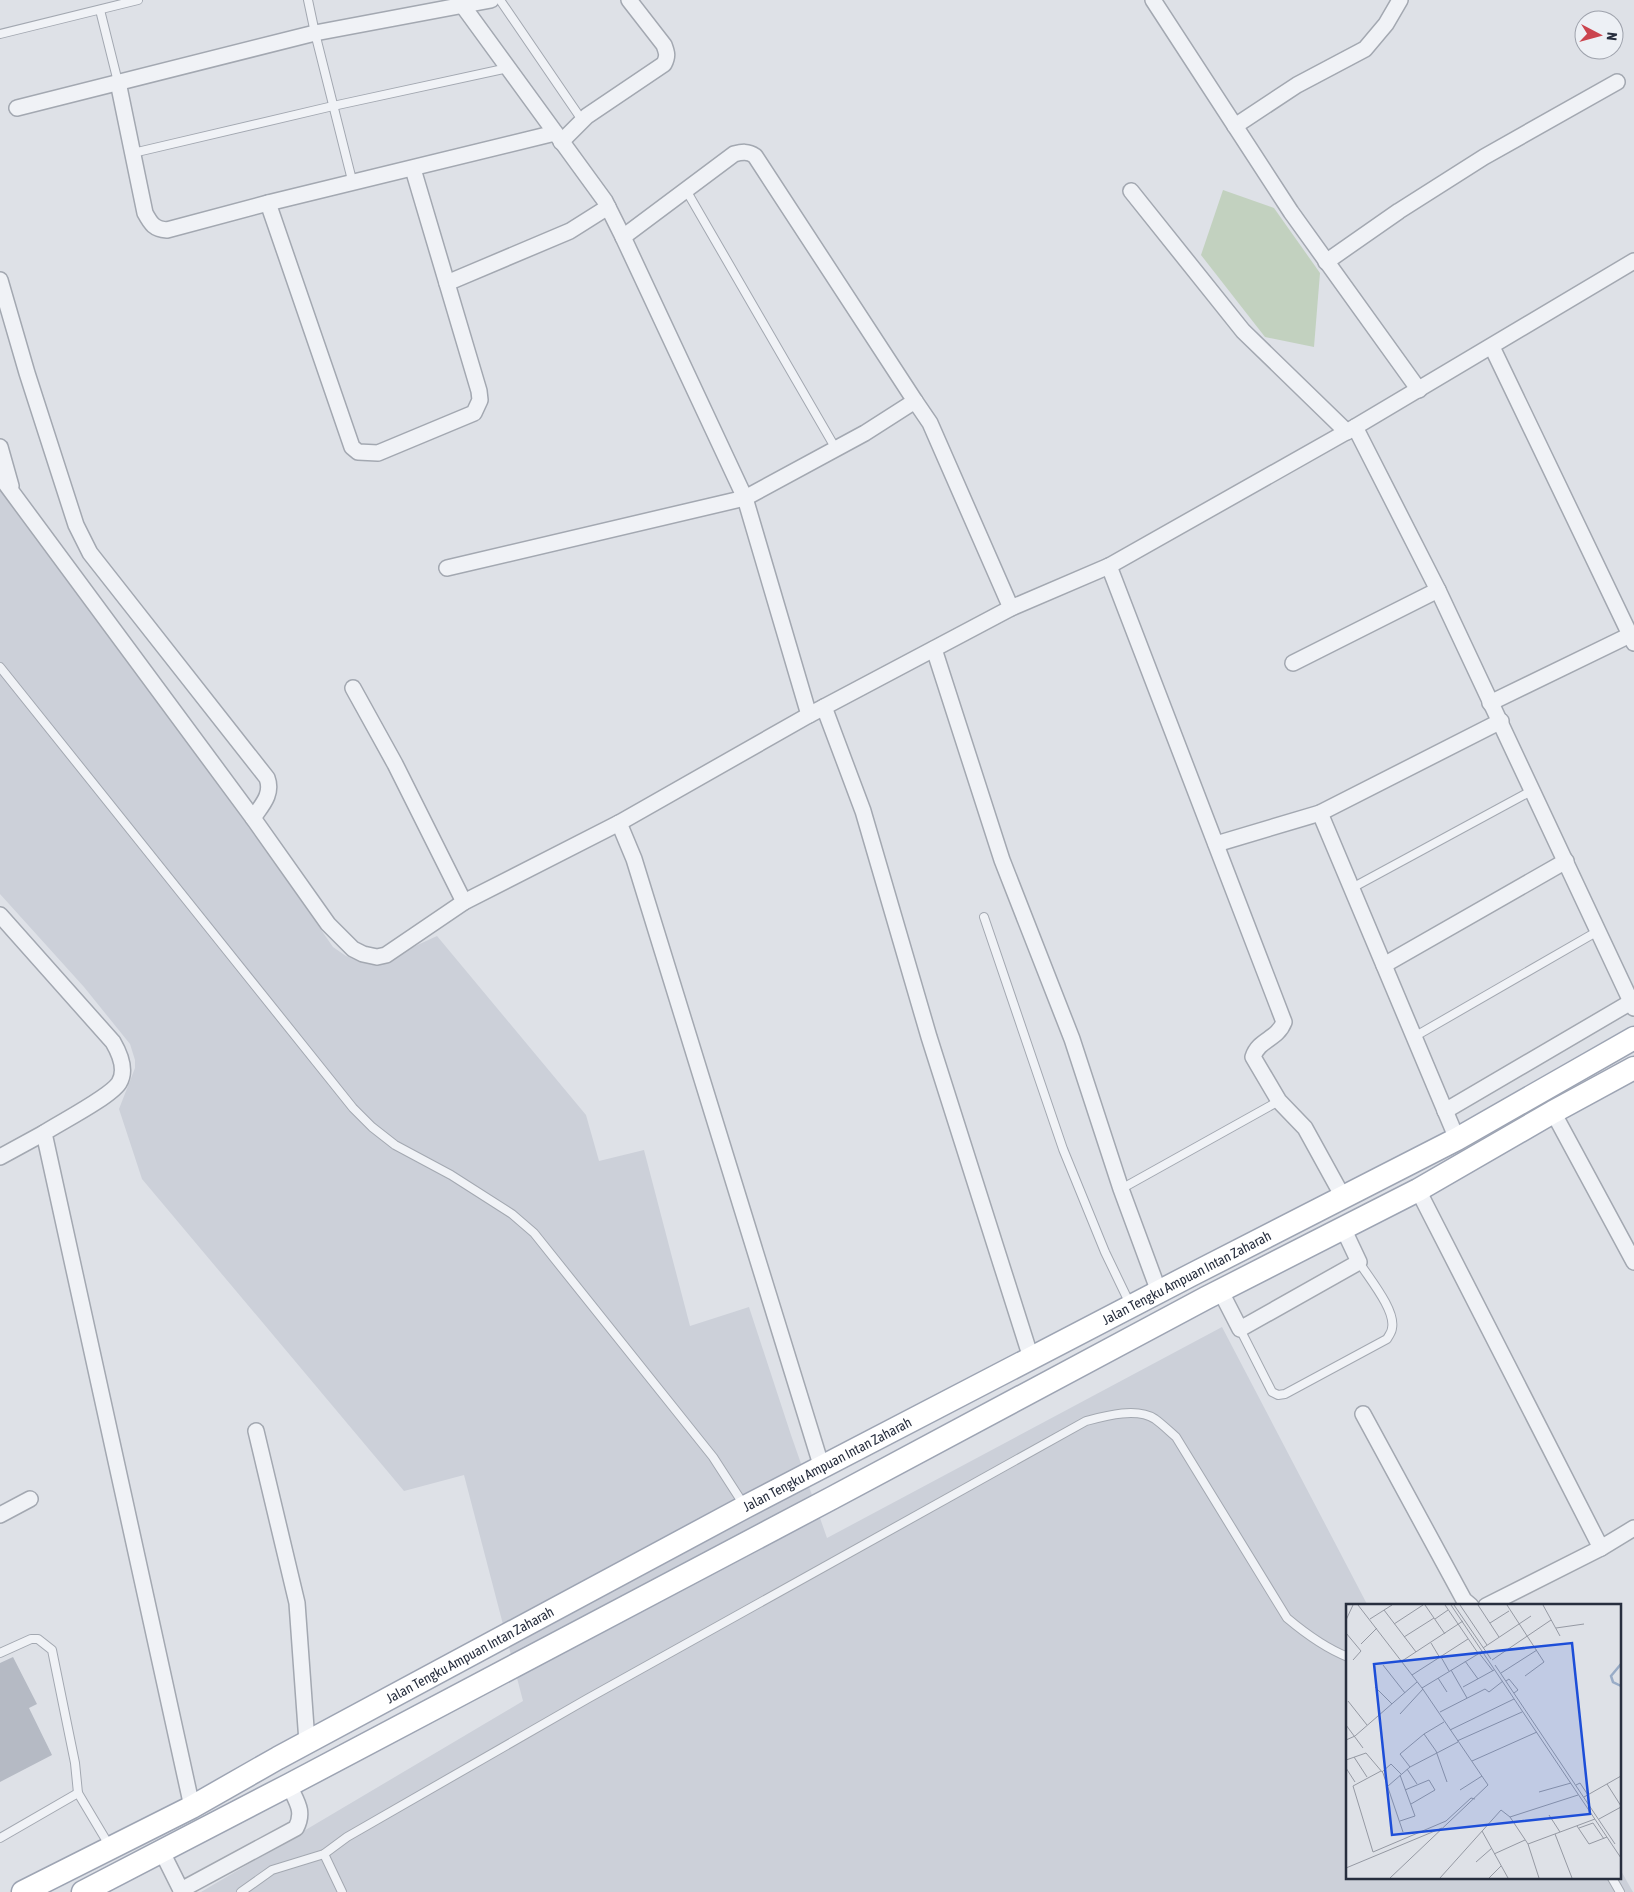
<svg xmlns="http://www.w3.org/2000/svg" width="1634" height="1892" viewBox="0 0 1634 1892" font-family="'Asap Condensed',sans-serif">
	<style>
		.built { fill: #ccd0d9 }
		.green { fill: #c2d1bf }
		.building { fill: #b5bac4 }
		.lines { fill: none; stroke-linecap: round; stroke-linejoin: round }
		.service-casing { stroke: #a3a8b1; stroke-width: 10 }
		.minor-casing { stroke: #a3a8b1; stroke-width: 18 }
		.primary-casing { stroke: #9da4b3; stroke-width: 25 }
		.service { stroke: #f0f2f6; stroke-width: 8 }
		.minor { stroke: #f0f2f6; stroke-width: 15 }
		.primary { stroke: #fff; stroke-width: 22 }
		.labels { text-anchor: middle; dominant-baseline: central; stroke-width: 5; stroke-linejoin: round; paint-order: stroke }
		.street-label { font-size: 14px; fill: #272e3e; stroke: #edf0f5 }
		.inset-river { fill: none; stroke: #99acc7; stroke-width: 2.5 }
		.inset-road { fill: none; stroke: #9599a3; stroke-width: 1 }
		.view { fill: #1d4ed8; fill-opacity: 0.15; stroke: #1d4ed8; stroke-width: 2.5 }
		.inset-edge { fill: none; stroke: #272e3e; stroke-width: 2.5 }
	</style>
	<rect width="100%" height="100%" fill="#dee1e7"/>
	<polygon class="built" points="0,488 254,833 333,947 346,956 358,961 372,962 385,960 437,936 586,1115 599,1161 644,1150 690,1326 749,1307 791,1435 827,1538 1222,1327 1368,1606 1348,1606 1348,1878 1620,1878 1620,1869 1633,1892 201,1892 523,1701 464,1475 404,1491 142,1179 119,1109 135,1068 135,1060 130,1044 84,987 0,894"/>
	<polygon class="green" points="1223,190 1274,208 1320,273 1314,347 1265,337 1201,255"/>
	<polygon class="building" points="13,1657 37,1704 29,1708 52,1755 0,1782 0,1663"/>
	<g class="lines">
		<defs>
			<g id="service">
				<polyline points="308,0 315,33 353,184"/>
				<polyline points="500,0 582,120"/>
				<polyline points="100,10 118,82"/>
				<polyline points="0,34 138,0"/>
				<polyline points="133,153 333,106 508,68"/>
				<polyline points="686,190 836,449"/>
				<polyline points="0,667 353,1108 372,1127 395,1145 451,1175 512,1214 534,1233 713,1457 744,1505"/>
				<polyline points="1352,888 1533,790"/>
				<polyline points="984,917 1063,1149 1105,1252 1130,1304"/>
				<polyline points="1414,1037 1598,931"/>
				<polyline points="1121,1189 1279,1101"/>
				<path d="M1240,1329L1272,1392L1278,1395L1285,1394L1387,1339C1389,1335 1392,1332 1392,1328C1396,1310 1368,1277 1359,1262"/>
				<polyline points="0,1653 31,1639 38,1639 52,1650 75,1763 78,1793"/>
				<polyline points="0,1838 78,1793 109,1845"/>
				<polyline points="324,1854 342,1892"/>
				<polyline points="1612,1878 1620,1892"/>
				<path d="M241,1892L272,1870L324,1854L347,1837L587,1699L1086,1421C1105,1416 1137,1407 1155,1419C1162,1424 1169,1431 1176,1437L1287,1618C1306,1634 1325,1648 1348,1657"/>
			</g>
			<g id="minor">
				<polyline points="1153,0 1291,212 1419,390"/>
				<polyline points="463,6 605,201 623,237 745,498 809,715"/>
				<path d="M118,82L145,213C151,224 154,229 167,230L268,203L555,133"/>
				<polyline points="17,108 315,33 491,0"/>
				<polyline points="1235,126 1297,85 1365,49 1386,24 1400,0"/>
				<path d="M561,142L587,116L664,64C668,56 667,53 664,45L629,0"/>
				<polyline points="1131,191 1243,331 1347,432"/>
				<polyline points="268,203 352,447 358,452 378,453 474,413 480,400 479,391 413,169"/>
				<polyline points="1326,262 1399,211 1484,157 1617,82"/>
				<path d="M0,280L27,373L76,525L90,553L267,778C273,794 262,805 253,818"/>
				<polyline points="447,283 570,231 608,207"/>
				<polyline points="1492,347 1634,643"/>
				<polyline points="915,401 930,423 1011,608"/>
				<polyline points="1355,427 1438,590 1634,1008"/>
				<polyline points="0,447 11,486"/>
				<polyline points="0,476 253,818 328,924 353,949 363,954 377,957 386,955 464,902 619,823 809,715 1011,608 1109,566 1355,427 1634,261"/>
				<path d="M1109,566L1284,1022C1277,1040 1259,1039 1253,1057L1279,1101L1305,1128L1343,1197"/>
				<path d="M447,568L745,498L865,433L915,401L755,156C748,151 742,152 734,154L623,237"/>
				<polyline points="934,649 1002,860 1072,1039 1121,1189 1159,1292"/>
				<polyline points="1293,663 1438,590"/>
				<polyline points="353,688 395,764 464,902"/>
				<polyline points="1490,703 1630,635"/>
				<polyline points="824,707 863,811 929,1037 1031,1358"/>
				<polyline points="1320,813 1457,1139"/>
				<polyline points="619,823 634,859 822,1468"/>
				<polyline points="1216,844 1320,813 1501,721"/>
				<path d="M0,915L113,1042C120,1054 127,1070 119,1083C110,1097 61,1122 44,1133L192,1807"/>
				<polyline points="1384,965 1566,861"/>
				<polyline points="1445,1111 1631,1002"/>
				<polyline points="1553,1112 1634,1262"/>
				<polyline points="0,1157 44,1133"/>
				<polyline points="1418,1190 1601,1548"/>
				<polyline points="1220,1290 1240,1329 1359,1262 1343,1228"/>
				<polyline points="1363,1414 1464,1600 1471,1606"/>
				<polyline points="256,1431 297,1603 307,1742"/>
				<polyline points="0,1515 30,1499"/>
				<polyline points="1486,1606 1601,1548 1634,1528"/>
				<polyline points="162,1852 182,1892"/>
				<path d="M181,1890L296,1828C305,1811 296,1801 289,1785"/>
			</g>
			<g id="primary">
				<path id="s1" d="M23,1892L192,1807L278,1758L745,1507L1193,1274L1457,1139L1634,1038"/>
				<polyline points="83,1892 289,1785 832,1498 1206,1298 1418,1190 1553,1112 1634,1068"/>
			</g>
		</defs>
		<use href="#service" class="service-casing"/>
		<use href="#minor" class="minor-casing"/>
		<use href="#primary" class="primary-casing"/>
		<use href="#service" class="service"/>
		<use href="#minor" class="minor"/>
		<use href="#primary" class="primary"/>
	</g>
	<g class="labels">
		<g class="street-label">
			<text stroke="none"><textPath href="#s1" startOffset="1316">Jalan Tengku Ampuan Intan Zaharah</textPath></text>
			<text stroke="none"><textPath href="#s1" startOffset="911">Jalan Tengku Ampuan Intan Zaharah</textPath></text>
			<text stroke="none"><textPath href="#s1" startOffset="506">Jalan Tengku Ampuan Intan Zaharah</textPath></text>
		</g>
	</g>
	<g transform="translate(1346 1604)">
		<rect width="275" height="275" fill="#dee1e7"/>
		<path class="inset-river" d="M275,60L265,72L267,78L275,82"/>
		<path class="inset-road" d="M12,1L76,84L142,181L44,274M79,1L99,30M99,1L132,49M105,1L275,254M108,1L145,55M114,1L141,41M132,1L153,33M161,1L198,58L179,72M197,1L214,32M38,6L70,48M24,15L46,1M89,15L102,6M0,16L7,1M144,19L163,7M48,20L77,1M210,24L238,20M0,29L15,47L7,56M58,33L88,14M85,39L94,54M15,40L31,24M137,44L185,12M133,49L147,67M95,53L103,67M146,56L205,16M56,57L117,17M119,57L132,75M37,61L59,89M149,61L269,240M105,66L121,94M155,69L191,46M66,71L122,35M92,74L101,88M160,77L163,75L172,86L168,89M29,83L46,100M117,83L148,66M76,84L137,47M2,97L21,121M94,108L139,85L143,88L157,77M54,110L77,85M0,121L17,144M104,126L168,95M78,130L98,118M0,136L9,132L71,78M111,137L176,108M8,153L21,173M0,156L20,149L37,169L57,228M126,157L191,128M64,163L54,150L78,130L90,147L101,178M0,164L9,178M61,165L71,180M35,167L7,182L27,248L100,217L125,194L129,195M36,168L45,160L55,170M261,180L275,202M230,181L234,179L242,191M42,182L64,163L112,138M59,186L83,176L89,186L65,200M114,186L136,172M193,188L225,179M238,193L275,172M203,211L214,228M164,213L182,240L193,274M253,215L275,203M54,217L69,212L54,171M231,222L243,240L261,233M233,224L247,219L258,235M136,227L162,274M209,230L226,274M182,240L249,215M148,250L179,236M130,258L146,244M0,264L96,224M94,274L155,206L164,213L232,191M143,274L155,262"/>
		<path class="view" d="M226,39L244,210L46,231L28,60Z"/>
		<rect width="275" height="275" class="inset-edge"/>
	</g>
	<g transform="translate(1599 35) rotate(96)"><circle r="24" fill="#edf0f5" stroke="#9ea2ac"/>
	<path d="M0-4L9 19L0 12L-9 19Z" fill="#cb444e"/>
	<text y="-8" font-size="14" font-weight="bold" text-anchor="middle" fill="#272e3e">N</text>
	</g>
</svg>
